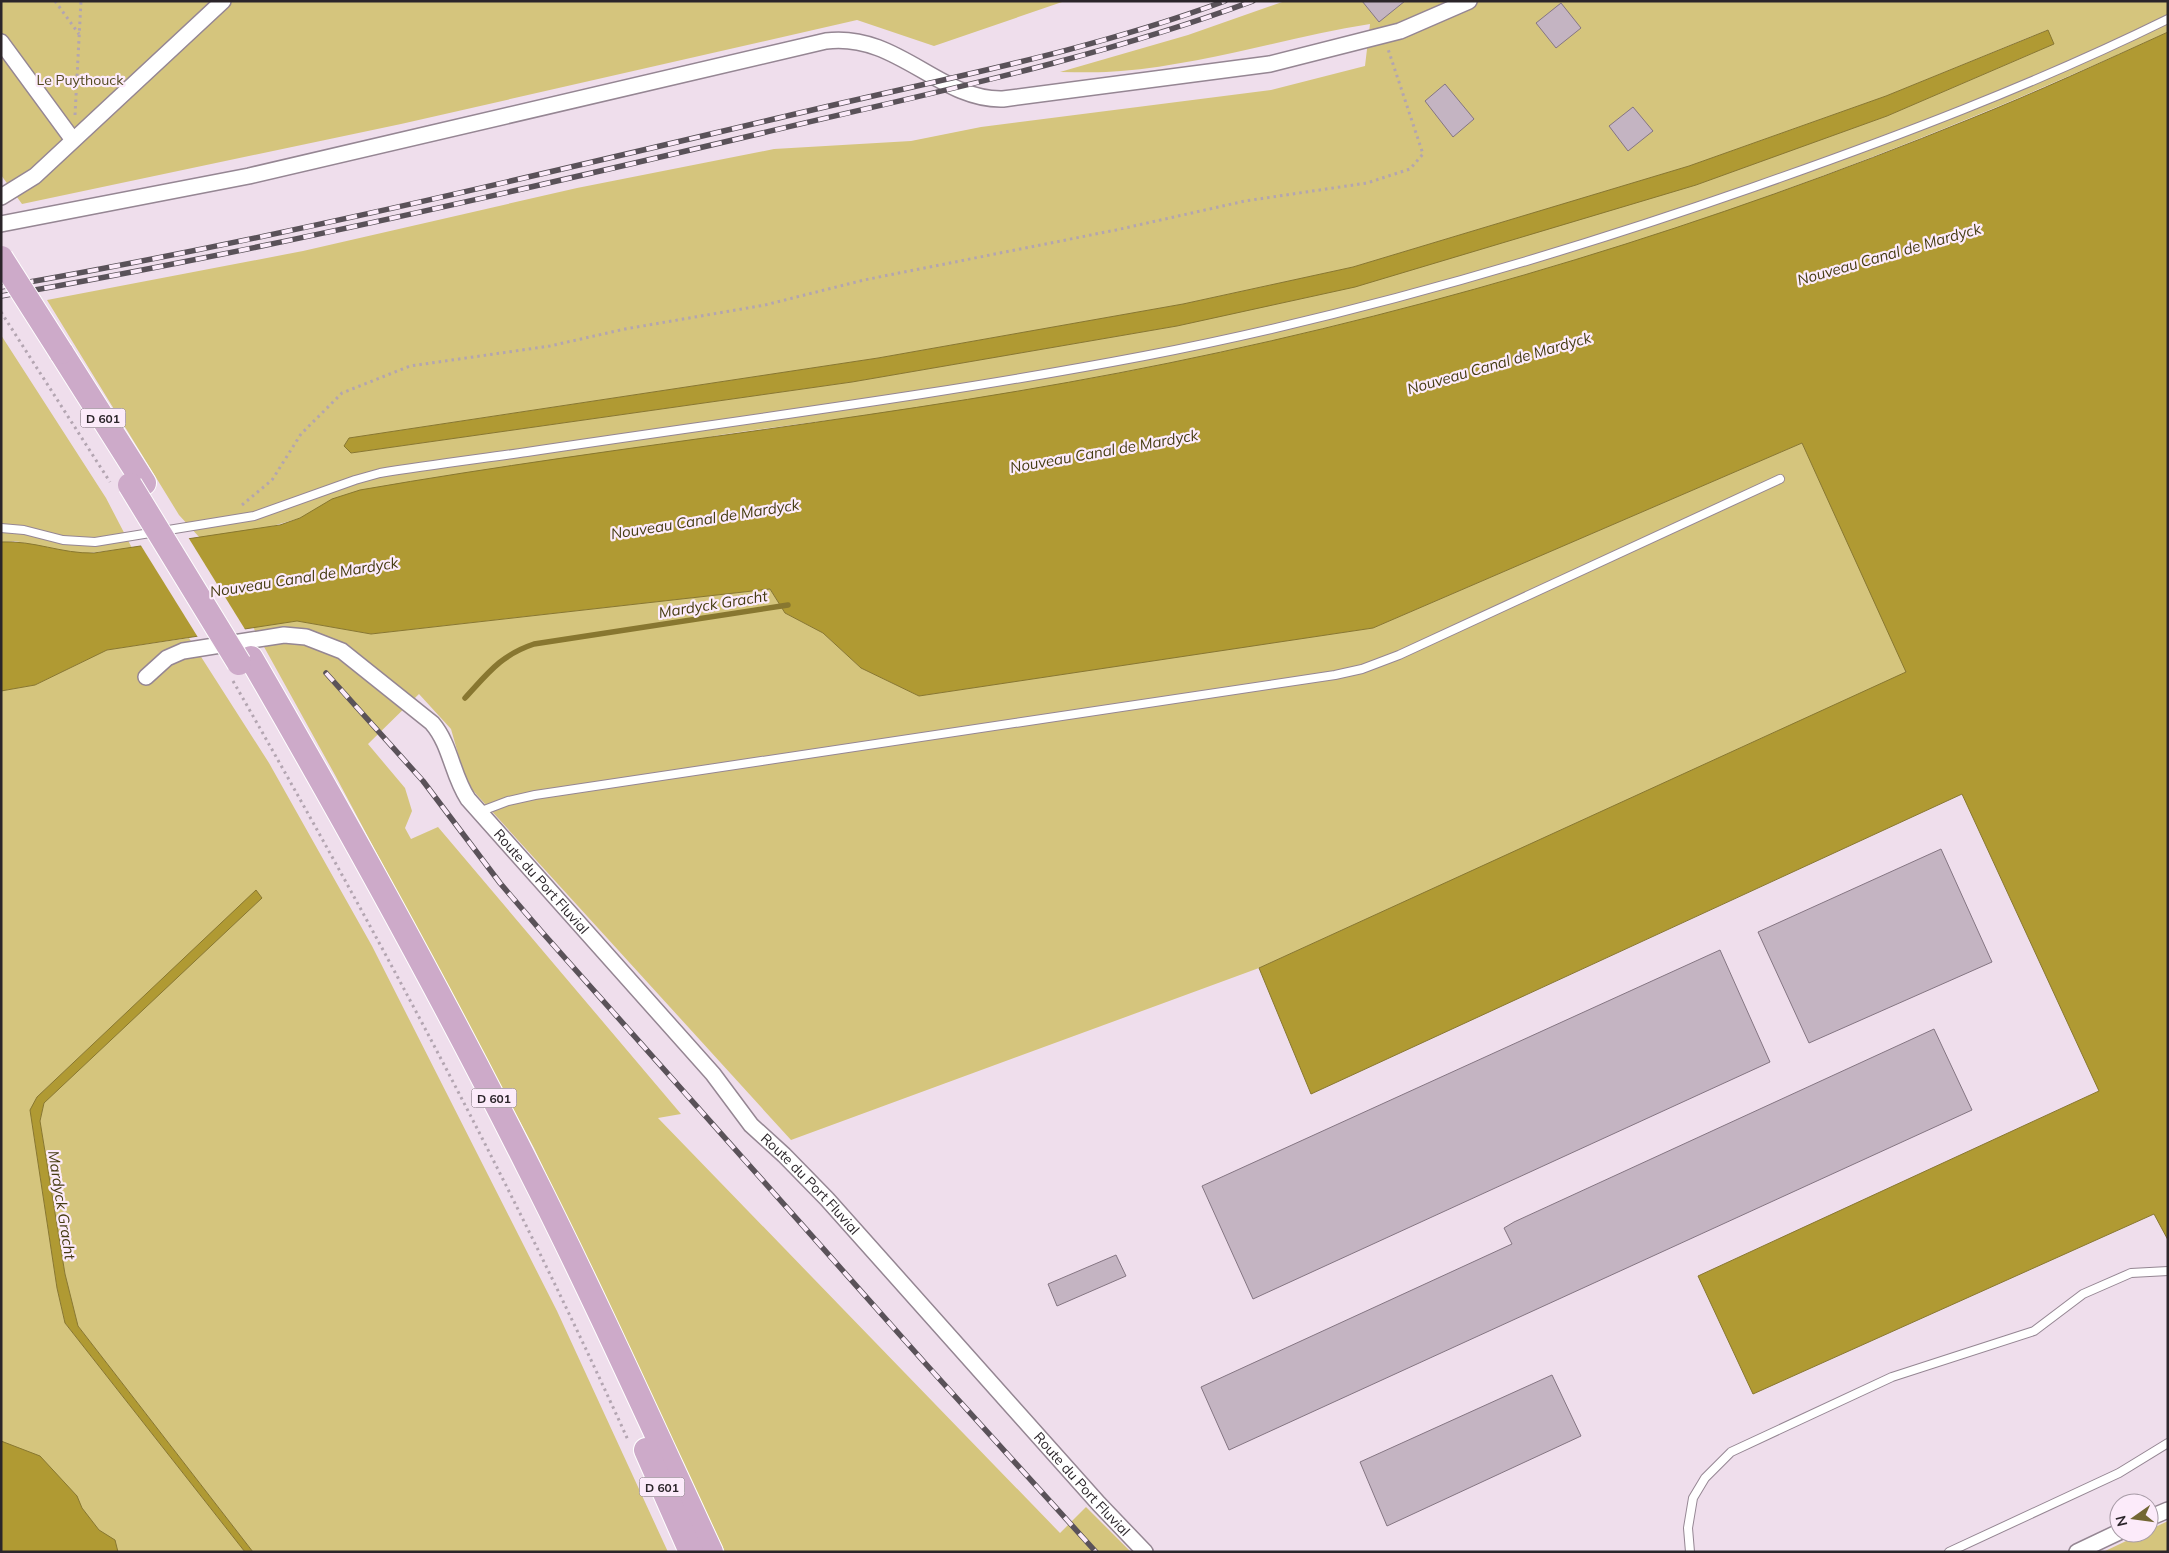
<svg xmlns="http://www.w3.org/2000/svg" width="2169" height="1553" viewBox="0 0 2169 1553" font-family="Mulish,sans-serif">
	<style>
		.green { fill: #d5c57d; fill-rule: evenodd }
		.water { fill: #b09a33; stroke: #887730 }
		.pier { fill: #efdeec }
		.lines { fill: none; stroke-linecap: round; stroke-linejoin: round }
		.stream { stroke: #887730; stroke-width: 5.5 }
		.building { fill: #c4b4c2; stroke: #847582 }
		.service-casing { stroke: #958693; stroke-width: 10 }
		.minor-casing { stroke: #958693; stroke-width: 18 }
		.primary-casing { stroke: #fff; stroke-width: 26 }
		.path { stroke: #b3a5b1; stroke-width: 3; stroke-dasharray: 2.5 4; stroke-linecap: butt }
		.service { stroke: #fff; stroke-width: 8 }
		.minor { stroke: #fff; stroke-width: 15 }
		.primary { stroke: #cdaac9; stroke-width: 24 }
		.rail-casing { stroke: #5a5259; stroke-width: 5.5 }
		.rail { stroke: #fcebfa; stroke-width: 4; stroke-dasharray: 11; stroke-linecap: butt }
		.primary-bridge-casing { stroke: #fff; stroke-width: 26; stroke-linecap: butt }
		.primary-bridge { stroke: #cdaac9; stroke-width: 24 }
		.labels { text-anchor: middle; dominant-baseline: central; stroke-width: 4.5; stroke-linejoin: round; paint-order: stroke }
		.shield { fill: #fcebfa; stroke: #6a6068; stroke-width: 1 }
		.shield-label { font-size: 12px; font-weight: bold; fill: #2b252a }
		.park-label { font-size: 14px; fill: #534a21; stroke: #fcebfa }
		.street-label { font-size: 14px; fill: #2b252a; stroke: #fcebfa }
		.water-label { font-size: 15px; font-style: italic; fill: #463c12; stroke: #fcebfa }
	</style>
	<rect width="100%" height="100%" fill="#efdeec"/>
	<g class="green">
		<polygon points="1,1 1065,1 934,46 857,20 401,124 22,204 1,175"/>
		<path d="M1285,1H2168V32C1905,152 1634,253 1353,322C1217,355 1080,383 942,404C868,416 794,424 720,435C672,443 625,454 577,463C485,482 392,500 300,518L259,530L200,538L179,515L47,300L303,251L577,188L774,149L911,141L981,127L1271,90L1365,66L1370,24C1288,37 1205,64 1121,71C1101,73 1081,72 1060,72L1188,35ZM2047,30L2054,44L1887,116L1696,185L1177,326L852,382L351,453L344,446L350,438L878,358L1183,304L1353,267L1689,166L1886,96Z"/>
		<polygon points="1,335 106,498 132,548 79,554 15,541 1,542"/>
		<polygon points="1802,443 1907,672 1259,968 791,1140 476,794 466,782 451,729 419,694 368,744 405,788 412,811 405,828 411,839 438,827 681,1114 658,1118 1060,1533 1086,1507 1131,1552 725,1552 534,1148 335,775 253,627 297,621 371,634 770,589 785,613 823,633 861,668 919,696 1373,628"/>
		<polygon points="189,638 269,763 372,946 557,1311 668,1552 253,1552 78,1326 65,1274 40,1121 44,1103 53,1094 262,898 256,891 37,1097 31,1116 57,1288 65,1323 245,1552 1,1552 1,691 35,685 107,650"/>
		<polygon points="2168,1521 2168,1552 2103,1552 2143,1533 2149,1533 2149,1530"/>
	</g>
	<g class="water">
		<polygon points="2048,30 2054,44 1887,116 1696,185 1355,287 1177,326 852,382 351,453 344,446 349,438 878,358 1183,304 1353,267 1689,166 1886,96"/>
		<path d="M2168,32V1240L2154,1214L1753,1394L1698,1276L2099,1091L1962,794L1311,1094L1259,968L1906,672L1802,443L1373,628L919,696L861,668L823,633L785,613L770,589L371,634L297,621L107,650L35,685L1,691V542C33,540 62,554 94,553L280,525L300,518L332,499L360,490C629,443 901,418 1169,363C1443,307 1711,225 1970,119C2037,92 2102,62 2168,32Z"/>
		<polygon points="256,890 262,898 44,1103 40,1121 65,1274 78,1326 253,1552 245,1552 65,1323 57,1288 30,1110 37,1097"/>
		<polygon points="1,1441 40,1456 77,1496 82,1508 99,1530 115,1540 118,1552 1,1552"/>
	</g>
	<polygon class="pier" points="188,537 246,631 199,639 140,544"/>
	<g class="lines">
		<path class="stream" d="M465,698C488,673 501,655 534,644L788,605"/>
	</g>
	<g class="building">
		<polygon points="1362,1 1405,1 1379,22"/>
		<polygon points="1561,3 1581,28 1556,48 1536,23"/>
		<polygon points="1445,84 1474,119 1453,137 1425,101"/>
		<polygon points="1633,107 1653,131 1628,151 1609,126"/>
		<polygon points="1941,849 1992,962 1809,1043 1758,932"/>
		<polygon points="1720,950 1770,1062 1253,1299 1202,1186"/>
		<polygon points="1934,1029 1972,1110 1229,1450 1201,1387 1512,1244 1504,1228 1514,1222"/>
		<polygon points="1116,1255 1126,1276 1057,1306 1048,1284"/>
		<polygon points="1552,1375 1581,1436 1387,1526 1360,1462"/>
	</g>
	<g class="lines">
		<defs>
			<g id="service">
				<path d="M1,528L24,530L63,540L95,542L254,516L355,480L380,473C429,465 478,459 527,452C733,421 940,395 1144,356C1352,316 1554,257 1754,187C1894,138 2034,85 2168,19"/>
				<polyline points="479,812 508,801 535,795 1335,675 1362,669 1399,655 1780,479"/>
				<polyline points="1690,1552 1688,1528 1693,1498 1705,1478 1731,1452 1892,1377 2034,1331 2083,1294 2131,1273 2168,1271"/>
				<polyline points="1949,1552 2119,1473 2168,1443"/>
			</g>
			<g id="minor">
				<polyline points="1,42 73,140"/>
				<polyline points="1,197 35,176 223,1"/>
				<path d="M1,224L249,176L826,41C897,32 940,101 1003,99L1270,64L1400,31L1469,1"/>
				<path id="s1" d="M146,677L167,658L183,651L284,635L306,637L342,651L432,723C451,745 452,775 468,799L713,1074L751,1125L784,1155L827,1199L1099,1504L1145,1552"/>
				<polyline points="2149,1518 2168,1510"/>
				<polyline points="2077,1552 2119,1532"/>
			</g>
			<g id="primary">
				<polyline points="61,352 144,483"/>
				<path d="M251,658C348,825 442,995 529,1168C593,1294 651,1423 711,1552"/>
				<polyline points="646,1450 691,1552"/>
			</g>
		</defs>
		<use href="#service" class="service-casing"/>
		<use href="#minor" class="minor-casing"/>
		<use href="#primary" class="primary-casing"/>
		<g class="path">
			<polyline points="55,1 79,34"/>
			<polyline points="75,115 81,1"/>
			<polyline points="1,312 110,482"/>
			<polyline points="242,505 272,480 301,434 342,393 410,366 550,346 625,329 765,305 864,280 1116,230 1245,201 1367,183 1410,169 1423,154 1388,49"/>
			<path d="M233,681C375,929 510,1180 628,1440"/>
		</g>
		<use href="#service" class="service"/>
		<use href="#minor" class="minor"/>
		<use href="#primary" class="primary"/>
		<defs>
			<g id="rail">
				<path d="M1,287C267,241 529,177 791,115C936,80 1085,53 1225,1"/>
				<path d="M1,296C254,252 504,194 754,135C921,95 1091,61 1253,1"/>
				<polyline points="326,673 423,781 500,883 541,931 924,1362 1096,1552"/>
			</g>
		</defs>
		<use href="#rail" class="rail-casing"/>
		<use href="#rail" class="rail"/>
		<defs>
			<g id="primary-bridge">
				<polyline points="1,258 61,352"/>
				<polyline points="130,485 239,663"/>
			</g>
		</defs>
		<use href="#primary-bridge" class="primary-bridge-casing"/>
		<use href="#primary-bridge" class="primary-bridge"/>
	</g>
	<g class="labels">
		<g class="shield">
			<rect x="80.5" y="408.5" width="45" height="19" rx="4"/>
			<rect x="471.5" y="1088.5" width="45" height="19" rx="4"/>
			<rect x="639.5" y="1477.5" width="45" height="19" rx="4"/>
		</g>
		<g class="shield-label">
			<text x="103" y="418">D 601</text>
			<text x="494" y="1098">D 601</text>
			<text x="662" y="1487">D 601</text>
		</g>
		<g class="park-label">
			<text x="80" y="80">Le Puythouck</text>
		</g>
		<g class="street-label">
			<text stroke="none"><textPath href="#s1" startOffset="519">Route du Port Fluvial</textPath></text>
			<text stroke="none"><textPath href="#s1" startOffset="924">Route du Port Fluvial</textPath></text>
			<text stroke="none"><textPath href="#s1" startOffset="1329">Route du Port Fluvial</textPath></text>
		</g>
		<g class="water-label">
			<text transform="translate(1889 254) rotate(-16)">Nouveau Canal de Mardyck</text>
			<text transform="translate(1499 363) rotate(-16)">Nouveau Canal de Mardyck</text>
			<text transform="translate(1104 451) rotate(-10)">Nouveau Canal de Mardyck</text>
			<text transform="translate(705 519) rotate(-9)">Nouveau Canal de Mardyck</text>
			<text transform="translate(304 577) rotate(-9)">Nouveau Canal de Mardyck</text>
			<text transform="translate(713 604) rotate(-9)">Mardyck Gracht</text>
			<text transform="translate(62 1205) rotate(81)">Mardyck Gracht</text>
		</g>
	</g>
	<rect width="2169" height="1553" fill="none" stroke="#2b252a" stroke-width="5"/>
	<g transform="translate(2134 1518) rotate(256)"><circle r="24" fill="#fcebfa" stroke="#a89ca7"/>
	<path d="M0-4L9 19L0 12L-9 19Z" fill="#736734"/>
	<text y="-8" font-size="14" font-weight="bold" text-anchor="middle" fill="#2b252a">N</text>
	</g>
</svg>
